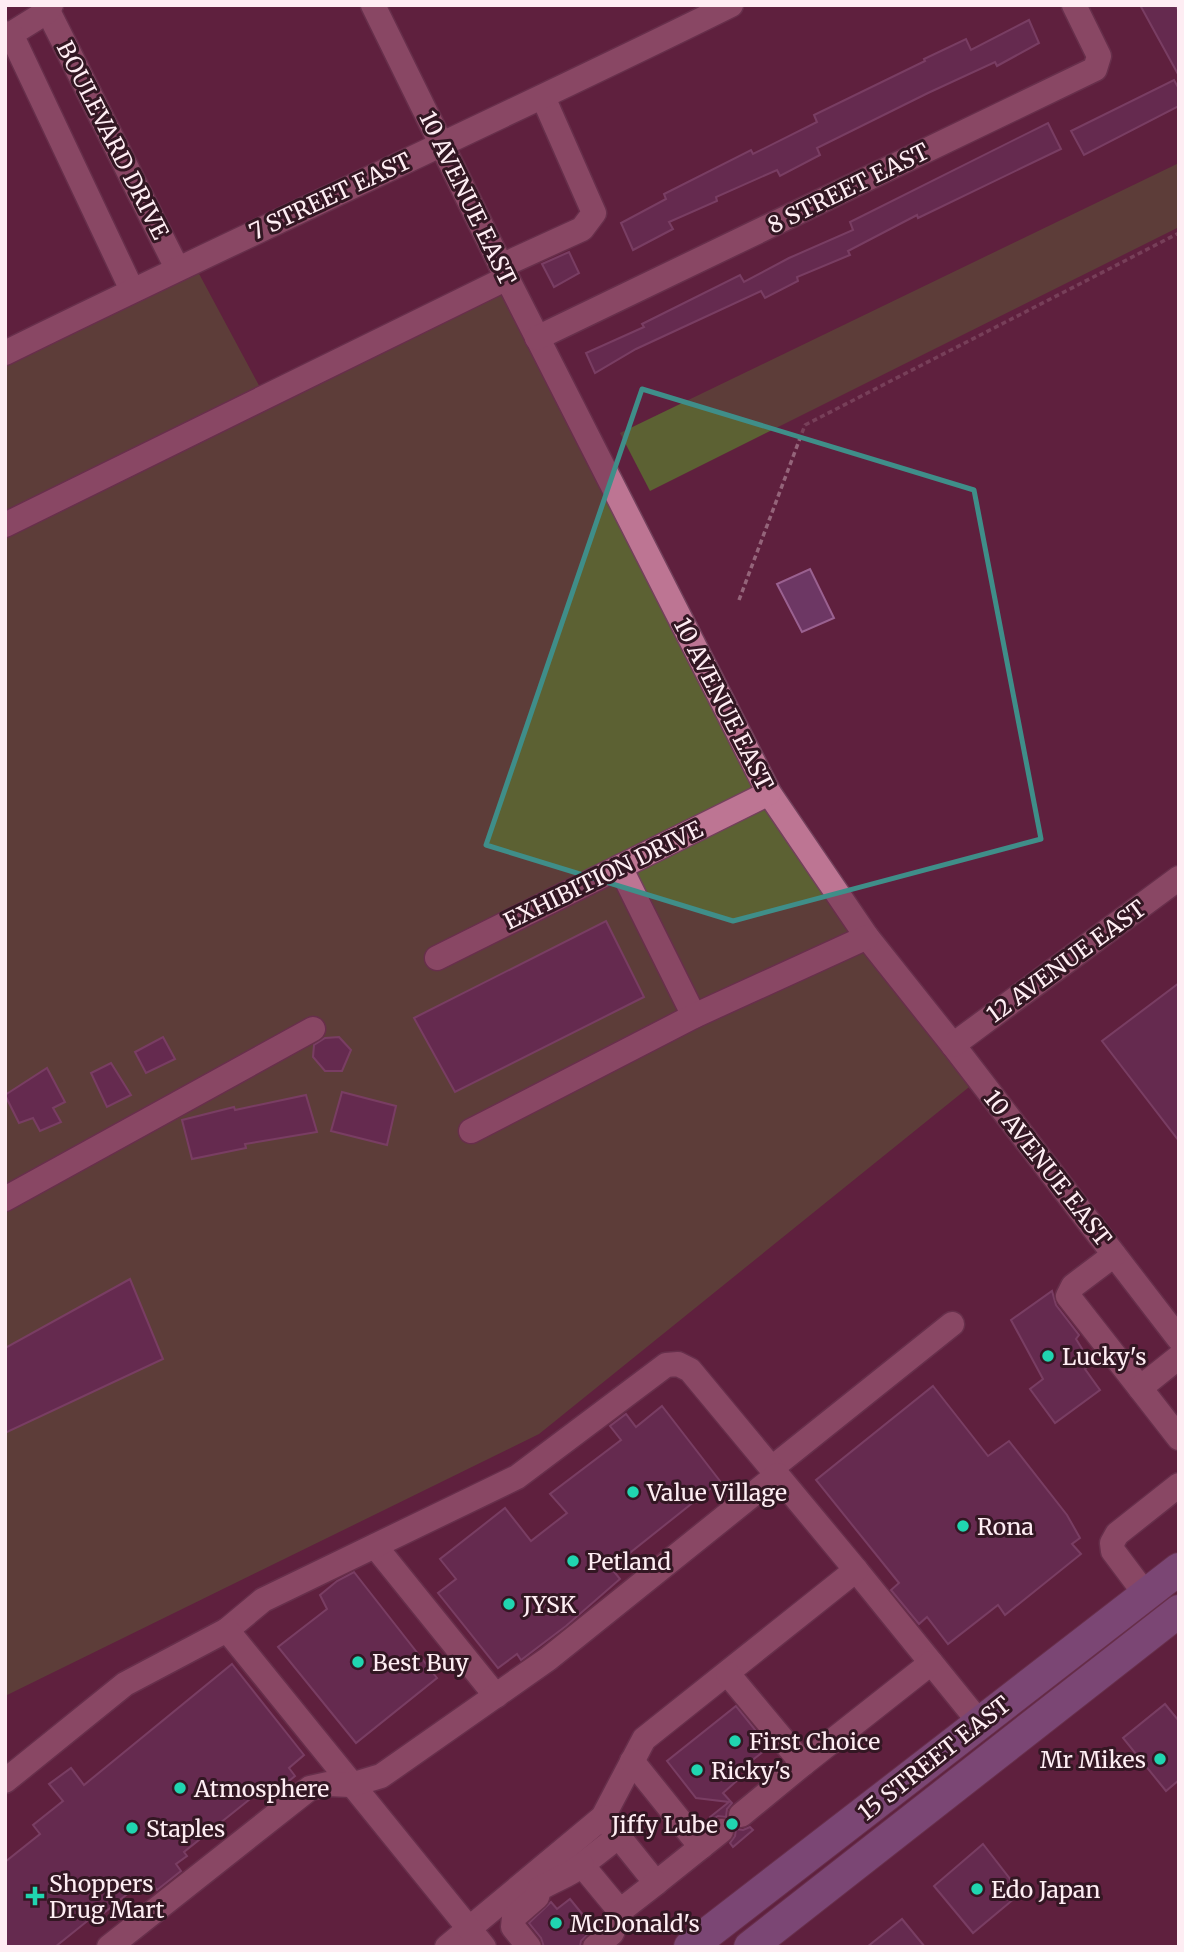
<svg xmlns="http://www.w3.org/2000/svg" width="1184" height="1952" viewBox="0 0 1184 1952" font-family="Merriweather,serif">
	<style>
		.green { fill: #5c6133 }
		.building { fill: #6d3764; stroke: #9a6190; stroke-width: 2 }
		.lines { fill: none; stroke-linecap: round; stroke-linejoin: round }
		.minor-casing { stroke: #72405b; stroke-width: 27 }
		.major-casing { stroke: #72405b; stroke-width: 34 }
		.path { stroke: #94647a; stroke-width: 3.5; stroke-dasharray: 5 3.5; stroke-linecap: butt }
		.minor { stroke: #bd7593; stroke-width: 24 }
		.major { stroke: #9e73b7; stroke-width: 32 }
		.marked { fill: none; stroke: #3f8e89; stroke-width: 5; stroke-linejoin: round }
		.poi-dot { fill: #20d5b0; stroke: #331723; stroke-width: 2.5 }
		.labels { text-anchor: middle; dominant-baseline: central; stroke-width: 6; stroke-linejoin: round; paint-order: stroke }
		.street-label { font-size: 23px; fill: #feedf3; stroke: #331723 }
		.poi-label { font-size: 23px; fill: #feedf3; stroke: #331723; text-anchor: start }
	</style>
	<rect width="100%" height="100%" fill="#5f203e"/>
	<g class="green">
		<polygon points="1179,163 1179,227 650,491 620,433"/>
		<polygon points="190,257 263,393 502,277 761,792 979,1079 539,1434 5,1696 5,350"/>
	</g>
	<g class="building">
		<polygon points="1140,5 1175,5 1179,11 1179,76"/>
		<polygon points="1029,20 1039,43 997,66 995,62 928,93 817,148 820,155 780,176 777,170 716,197 717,201 669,222 673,229 633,250 621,223 666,199 664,194 751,150 753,154 817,122 814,115 925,61 924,59 966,39 971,50"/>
		<polygon points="1174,80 1179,89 1179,106 1084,155 1071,131"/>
		<polygon points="1048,123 1061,149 918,218 917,215 848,251 850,255 797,277 798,281 765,298 761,291 636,349 595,373 586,353 644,327 642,324 740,275 744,282 789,258 853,230 850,222"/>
		<polygon points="569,252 579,273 554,287 542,264"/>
		<polygon points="810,569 834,618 802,632 777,584"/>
		<polygon points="606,921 644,997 455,1092 414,1018"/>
		<polygon points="1179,983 1179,1141 1102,1041"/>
		<polygon points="163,1037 175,1059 146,1073 135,1052"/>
		<polygon points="339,1037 351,1050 342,1071 325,1071 313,1057 314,1045 325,1038"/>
		<polygon points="111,1063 131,1095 107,1107 91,1073"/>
		<polygon points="47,1068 65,1102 53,1108 61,1122 40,1131 33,1118 19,1123 5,1095"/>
		<polygon points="342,1092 396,1106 387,1145 331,1131"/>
		<polygon points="306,1095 317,1132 245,1144 246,1148 192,1159 182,1120 234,1107 235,1110"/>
		<polygon points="130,1279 163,1359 5,1433 5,1348"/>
		<polygon points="1052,1291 1056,1305 1079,1335 1076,1339 1091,1363 1085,1369 1100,1390 1055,1423 1030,1389 1043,1379 1011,1320"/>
		<polygon points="933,1386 988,1456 1009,1441 1067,1515 1080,1538 1072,1544 1081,1554 1005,1615 998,1605 948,1644 927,1617 919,1624 891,1590 899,1583 816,1480"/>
		<polygon points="662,1406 720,1481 611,1568 620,1579 566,1626 521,1660 517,1654 498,1668 438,1593 456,1579 440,1559 505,1508 531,1541 567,1513 550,1494 621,1440 610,1426 626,1414 636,1427"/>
		<polygon points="354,1572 437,1678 356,1743 278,1647 327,1609 320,1595 337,1581"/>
		<polygon points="232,1664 304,1755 289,1768 295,1776 267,1799 260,1791 184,1852 187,1856 176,1864 181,1871 157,1890 152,1883 140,1893 136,1887 104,1913 101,1910 55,1947 5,1947 5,1862 40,1834 33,1825 63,1801 49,1784 71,1768 84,1785"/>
		<polygon points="1165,1704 1179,1721 1179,1780 1166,1791 1123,1738"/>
		<polygon points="736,1706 769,1747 735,1774 739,1779 723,1793 732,1803 727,1809 726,1817 718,1816 711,1820 710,1817 729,1802 696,1798 667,1761"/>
		<polygon points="750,1827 753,1830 733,1847 730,1843 735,1836 736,1829 743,1830"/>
		<polygon points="983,1844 1021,1893 973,1933 934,1886"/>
		<polygon points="570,1899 588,1921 583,1925 589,1933 581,1941 580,1947 544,1947 541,1938 529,1923 551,1902 557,1909"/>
		<polygon points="902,1919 925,1947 867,1947"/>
	</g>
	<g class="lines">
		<defs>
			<g id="minor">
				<polyline points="373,5 507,278 769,793 867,937 953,1045 1179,1339"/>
				<polyline points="48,11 177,268"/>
				<polyline points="5,33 11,34 48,11 51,5"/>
				<polyline points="11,34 132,290"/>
				<polyline points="501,266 582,229 594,213 543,97"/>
				<polyline points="537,338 1095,69 1099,56 1074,5"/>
				<path d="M5,353C246,234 491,124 731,5"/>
				<polyline points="5,525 507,278"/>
				<polyline points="620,867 694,1016"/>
				<polyline points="437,958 769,793"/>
				<polyline points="953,1045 1179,878"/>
				<polyline points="471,1131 694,1016 867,937"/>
				<polyline points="5,1199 313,1029"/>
				<polyline points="1114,1255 1073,1286 1068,1296 1140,1388"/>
				<polyline points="1179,1357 1140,1388 1179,1438"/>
				<polyline points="772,1468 952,1324"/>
				<polyline points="375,1546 496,1696"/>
				<polyline points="856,1570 980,1723"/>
				<polyline points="1146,1595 1113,1551 1112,1543 1117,1534 1179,1485"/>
				<polyline points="227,1630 263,1600 517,1477 666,1365 678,1364 690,1370 856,1570 644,1739 603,1817 447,1947"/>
				<polyline points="728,1674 803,1764 931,1663"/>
				<polyline points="5,1781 125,1684 227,1630 484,1947"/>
				<polyline points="741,1815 803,1764"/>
				<polyline points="603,1817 656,1883 701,1847 632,1761"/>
				<polyline points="619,1836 582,1865 620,1911 656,1883"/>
				<polyline points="701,1847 721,1831"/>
				<polyline points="109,1947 310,1788 328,1784 351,1785 381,1776 548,1659 777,1475"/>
				<path d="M529,1947L513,1927L514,1917L537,1897L539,1889C554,1880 570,1875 582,1865"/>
				<polyline points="595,1947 612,1933 620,1911"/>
			</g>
			<g id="major">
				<polyline points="690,1947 1179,1569"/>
				<polyline points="750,1947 1179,1611"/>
			</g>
		</defs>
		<use href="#minor" class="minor-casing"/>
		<use href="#major" class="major-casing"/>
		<polyline class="path" points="739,600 805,425 1179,233"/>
		<use href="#minor" class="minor"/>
		<use href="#major" class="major"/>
	</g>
	<path d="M0 0H1184V1952H0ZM642,389L974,490L1041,839L733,921L486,845Z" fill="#5f203e" fill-opacity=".55" fill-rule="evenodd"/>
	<path class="marked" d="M642,389L974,490L1041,839L733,921L486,845Z"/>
	<g class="poi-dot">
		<circle cx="1048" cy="1356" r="7"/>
		<circle cx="633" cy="1492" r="7"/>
		<circle cx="963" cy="1526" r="7"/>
		<circle cx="573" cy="1561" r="7"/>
		<circle cx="509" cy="1604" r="7"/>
		<circle cx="358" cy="1662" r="7"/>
		<circle cx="735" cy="1741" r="7"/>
		<circle cx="1160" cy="1759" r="7"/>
		<circle cx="697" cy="1770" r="7"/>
		<circle cx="180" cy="1788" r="7"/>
		<circle cx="732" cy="1824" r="7"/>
		<circle cx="132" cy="1828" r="7"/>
		<circle cx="977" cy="1889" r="7"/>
		<path d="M31.5 1885.5h7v7h7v7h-7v7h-7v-7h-7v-7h7z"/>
		<circle cx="556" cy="1923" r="7"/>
	</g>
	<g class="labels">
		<g class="street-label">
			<text transform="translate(113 140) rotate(63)">BOULEVARD DRIVE</text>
			<text transform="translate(848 188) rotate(-26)">8 STREET EAST</text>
			<text transform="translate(330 196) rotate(-25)">7 STREET EAST</text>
			<text transform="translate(468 198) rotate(64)">10 AVENUE EAST</text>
			<text transform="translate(724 704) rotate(63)">10 AVENUE EAST</text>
			<text transform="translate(603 875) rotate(-26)">EXHIBITION DRIVE</text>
			<text transform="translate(1066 961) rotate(-36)">12 AVENUE EAST</text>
			<text transform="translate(1048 1168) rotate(52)">10 AVENUE EAST</text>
			<text transform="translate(934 1758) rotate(-38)">15 STREET EAST</text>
		</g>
		<g class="poi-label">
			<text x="1062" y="1356">Lucky's</text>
			<text x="647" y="1492">Value Village</text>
			<text x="977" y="1526">Rona</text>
			<text x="587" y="1561">Petland</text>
			<text x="523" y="1604">JYSK</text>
			<text x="372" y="1662">Best Buy</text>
			<text x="749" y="1741">First Choice</text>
			<text x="1146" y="1759" text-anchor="end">Mr Mikes</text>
			<text x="711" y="1770">Ricky's</text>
			<text x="194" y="1788">Atmosphere</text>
			<text x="718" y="1824" text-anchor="end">Jiffy Lube</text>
			<text x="146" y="1828">Staples</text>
			<text x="49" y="1883">Shoppers<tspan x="49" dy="26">Drug Mart</tspan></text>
			<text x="991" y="1889">Edo Japan</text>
			<text x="570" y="1923">McDonald's</text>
		</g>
	</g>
	<rect width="1184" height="1952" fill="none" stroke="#feedf3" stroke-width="14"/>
</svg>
